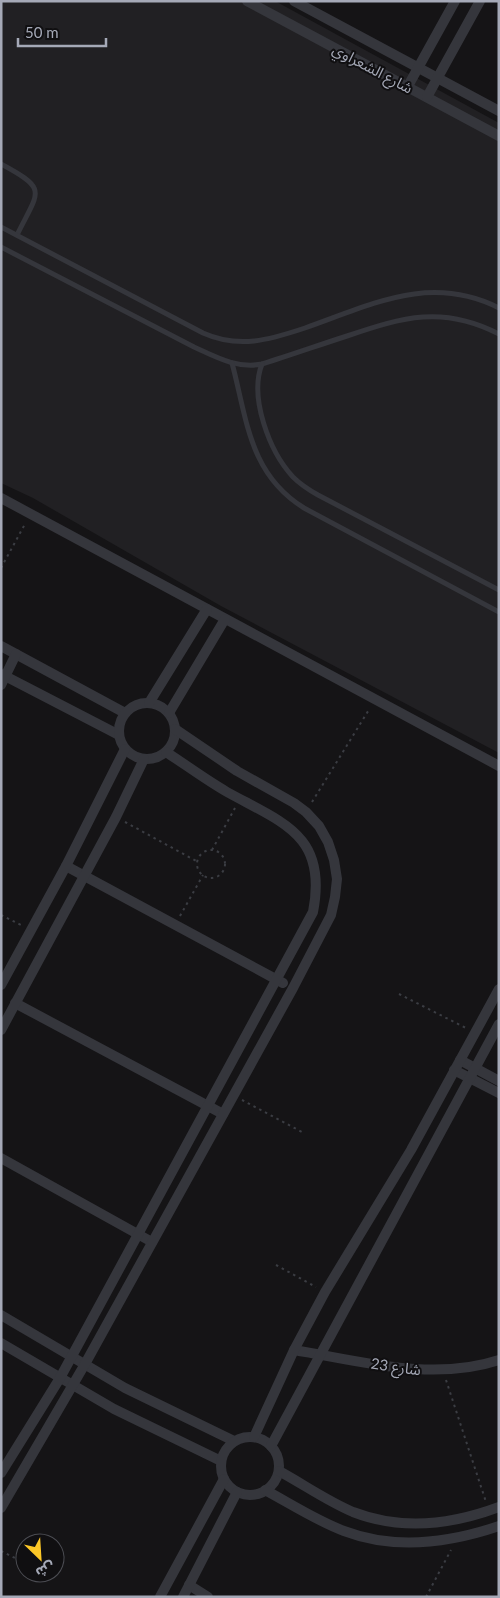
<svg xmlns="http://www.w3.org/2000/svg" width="500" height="1598" viewBox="0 0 500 1598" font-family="Lato,'Noto Sans Arabic',sans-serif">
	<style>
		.built { fill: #212023 }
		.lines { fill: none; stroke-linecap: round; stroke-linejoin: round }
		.path { stroke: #3b3d43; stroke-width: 2; stroke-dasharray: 2.5 4; stroke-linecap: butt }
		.service { stroke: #35363c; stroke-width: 5 }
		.minor { stroke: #35363c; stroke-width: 10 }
		.labels { text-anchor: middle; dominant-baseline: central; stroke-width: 4; stroke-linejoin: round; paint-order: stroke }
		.street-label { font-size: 15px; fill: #a5a9b7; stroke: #100f11 }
	</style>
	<rect width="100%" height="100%" fill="#151416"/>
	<polygon class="built" points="1,1 275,1 499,123 499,753 221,606 33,498 1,483"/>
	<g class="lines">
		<g class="path">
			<polyline points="1,568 25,524"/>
			<polyline points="312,802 370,708"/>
			<polyline points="125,822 198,862"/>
			<polyline points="212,850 235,808"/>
			<circle cx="211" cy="864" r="14"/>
			<polyline points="1,915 23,926"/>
			<polyline points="180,916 203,875"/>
			<polyline points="399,994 466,1028"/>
			<polyline points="242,1100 302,1132"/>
			<polyline points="276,1265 316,1287"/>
			<polyline points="446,1380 486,1502"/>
			<polyline points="1,1551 25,1563"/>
			<polyline points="44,1573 50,1576"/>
			<polyline points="426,1597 451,1550"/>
		</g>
		<g class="service">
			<path d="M1,164C49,190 39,190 17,235"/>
			<path d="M1,227L203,333C239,349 269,340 305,328C371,305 430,273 499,308"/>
			<path d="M1,247L194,347C216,357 237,369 262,364C291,355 319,345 347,336C403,317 443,305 499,334"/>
			<path d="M232,363C247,419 249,474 304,508L499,612"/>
			<path d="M262,364C249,397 269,451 293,477C300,484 309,490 318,495L499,590"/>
		</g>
		<g class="minor">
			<polyline points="247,1 499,136"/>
			<polyline points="294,1 499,111"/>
			<polyline points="408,86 455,1"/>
			<polyline points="427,97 480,1"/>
			<polyline points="1,498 499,766"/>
			<polyline points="1,646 125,713"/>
			<polyline points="1,674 119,735"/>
			<polyline points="1,685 16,654"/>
			<circle cx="147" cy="731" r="28"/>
			<polyline points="149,703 207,609"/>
			<polyline points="169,713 225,619"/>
			<polyline points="66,866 283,983"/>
			<polyline points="1,985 66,866 125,749"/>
			<polyline points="15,1003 223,1114"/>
			<polyline points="1,1030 116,817 144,759"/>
			<polyline points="460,1060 499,1081"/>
			<polyline points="454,1070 499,1093"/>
			<polyline points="1,1158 152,1242"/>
			<polyline points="1,1315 125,1388 234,1441"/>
			<polyline points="1,1343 114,1409 221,1461"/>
			<path d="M294,1350C361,1361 432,1382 499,1360"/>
			<circle cx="250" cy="1466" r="29"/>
			<polyline points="254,1437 294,1350 325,1292 411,1150 499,989"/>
			<polyline points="271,1446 499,1024"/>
			<path d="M279,1471C303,1484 327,1501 353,1512C402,1531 451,1525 499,1507"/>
			<path d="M1,1473L60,1378L313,912C328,835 283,823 227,792C206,780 186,765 166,752"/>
			<path d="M265,1490C291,1504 317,1521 344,1531C394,1550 449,1543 499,1526"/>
			<polyline points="1,1508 85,1364 293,988 331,915 335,897 337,879 334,860 328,842 319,826 306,812 294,803 237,771 175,729"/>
			<polyline points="189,1585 208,1597"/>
			<polyline points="160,1597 224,1479"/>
			<polyline points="183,1597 237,1492"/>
		</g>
	</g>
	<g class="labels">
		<g class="street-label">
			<text transform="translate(373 68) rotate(28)">شارع الشعراوي</text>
			<text transform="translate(396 1366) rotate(8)">شارع 23</text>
		</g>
	</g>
	<rect width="500" height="1598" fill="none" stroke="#a5a9b7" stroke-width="5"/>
	<g transform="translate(40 1558) rotate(155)"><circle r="24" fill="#100f11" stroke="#4c4d53"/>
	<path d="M0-4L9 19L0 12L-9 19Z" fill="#fcc727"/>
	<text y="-8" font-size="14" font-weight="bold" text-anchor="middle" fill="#a5a9b7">ش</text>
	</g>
	<path d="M18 38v8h88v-8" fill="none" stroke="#a5a9b7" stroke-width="2.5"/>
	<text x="25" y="38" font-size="15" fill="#a5a9b7" stroke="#100f11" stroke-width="4" paint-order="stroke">50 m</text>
</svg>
